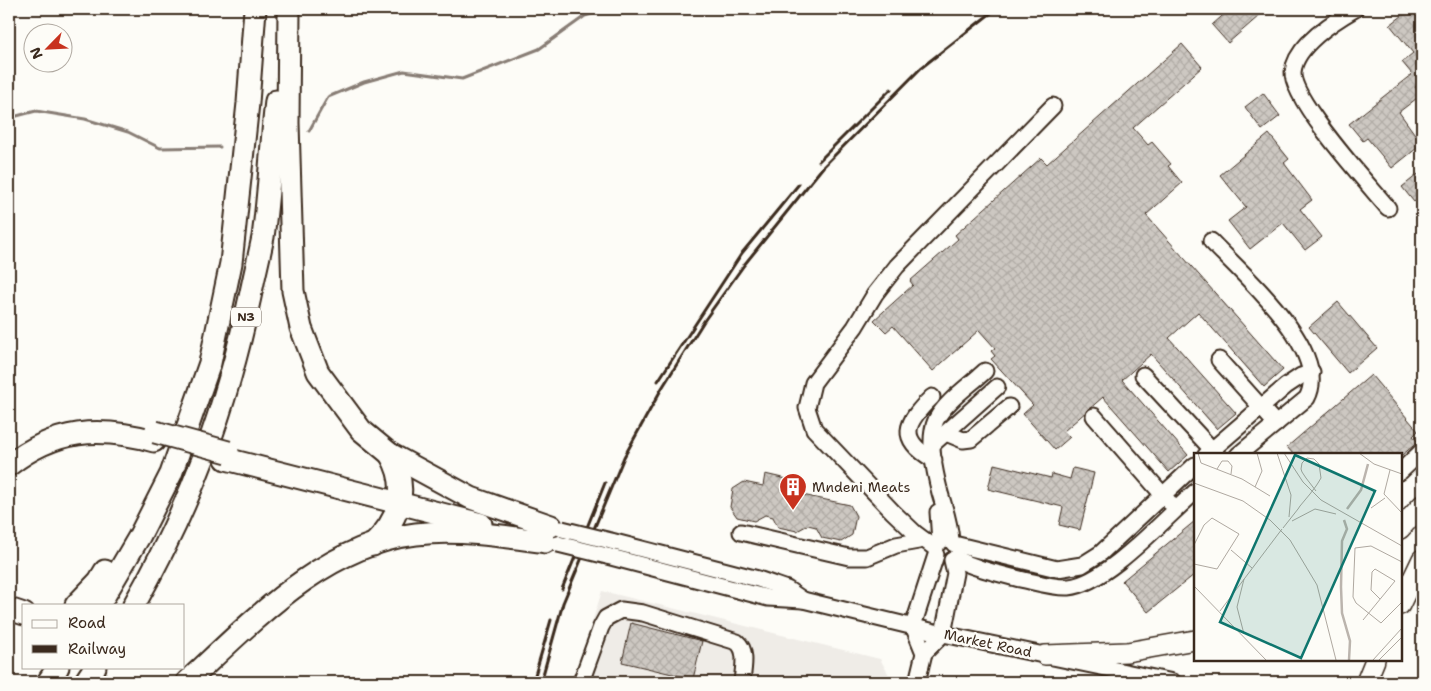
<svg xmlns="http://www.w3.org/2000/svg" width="1431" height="691" viewBox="0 0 1431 691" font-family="'Shantell Sans',sans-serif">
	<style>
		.built { fill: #efece7 }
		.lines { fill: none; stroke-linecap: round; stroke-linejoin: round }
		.stream { stroke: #887d74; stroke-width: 3 }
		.building { fill: url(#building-cross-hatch); stroke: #3b2a1e }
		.minor-casing { stroke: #3b2a1e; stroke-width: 19 }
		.major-casing { stroke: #3b2a1e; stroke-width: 22 }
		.highway-casing { stroke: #3b2a1e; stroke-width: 25 }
		.minor { stroke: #fdfcf7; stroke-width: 15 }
		.major { stroke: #fdfcf7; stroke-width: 19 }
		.highway { stroke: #fdfcf7; stroke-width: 21 }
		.rail { stroke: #3b2a1e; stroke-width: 3 }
		.minor-bridge-casing { stroke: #3b2a1e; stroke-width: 19; stroke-linecap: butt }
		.highway-bridge-casing { stroke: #3b2a1e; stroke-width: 25; stroke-linecap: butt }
		.minor-bridge { stroke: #fdfcf7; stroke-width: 15 }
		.highway-bridge { stroke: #fdfcf7; stroke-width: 21 }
		.labels { text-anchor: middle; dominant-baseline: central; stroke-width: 5; stroke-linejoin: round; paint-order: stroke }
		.shield { fill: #fdfcf7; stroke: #75695f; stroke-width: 1 }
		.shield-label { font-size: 12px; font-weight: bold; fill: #3b2a1e }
		.poi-label { font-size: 14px; fill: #3b2a1e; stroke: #fdfcf7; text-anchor: start }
		.street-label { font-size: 14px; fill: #3b2a1e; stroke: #fdfcf7 }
		.inset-river { fill: none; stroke: #bbb4ad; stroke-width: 2.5 }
		.inset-road { fill: none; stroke: #afa8a0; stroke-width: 1 }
		.view { fill: #0f766e; fill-opacity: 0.15; stroke: #0f766e; stroke-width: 2.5 }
		.inset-edge { fill: none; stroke: #3b2a1e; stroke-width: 2.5 }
	</style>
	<defs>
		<pattern id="building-cross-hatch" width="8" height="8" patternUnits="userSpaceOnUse" patternTransform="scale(1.25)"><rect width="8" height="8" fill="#cdc8c2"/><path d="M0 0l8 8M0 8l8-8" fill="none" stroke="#b1aca6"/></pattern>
	</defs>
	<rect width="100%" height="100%" fill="#fdfcf7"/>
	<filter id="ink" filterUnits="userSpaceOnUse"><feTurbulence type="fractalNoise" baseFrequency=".02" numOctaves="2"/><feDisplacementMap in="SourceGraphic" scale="10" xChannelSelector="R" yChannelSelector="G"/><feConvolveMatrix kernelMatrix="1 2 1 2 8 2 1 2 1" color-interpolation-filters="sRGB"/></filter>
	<g filter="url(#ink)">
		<polygon class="built" points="602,591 880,659 893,682 573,682"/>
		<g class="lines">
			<g class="stream">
				<polyline points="9,118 36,111 85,119 128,132 160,148 220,147"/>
				<polyline points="309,131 328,97 364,82 404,71 462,79 539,49 585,16 607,9"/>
			</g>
		</g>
		<g class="building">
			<polygon points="1230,9 1267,9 1228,43 1212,25"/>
			<polygon points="1411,9 1422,9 1422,82 1415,87 1421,95 1399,112 1422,144 1392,168 1367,138 1363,141 1349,124 1412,74 1402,62 1413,53 1390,25"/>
			<polygon points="1182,44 1202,67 1133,128 1148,145 1152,142 1171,164 1168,166 1182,183 1146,215 1283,370 1264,387 1198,312 1169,338 1236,413 1217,429 1151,354 1122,380 1188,455 1169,472 1103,397 1064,431 1070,437 1055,450 1023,414 1033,405 991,359 995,356 991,351 995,348 979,330 933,371 893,326 886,332 874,320 913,285 910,281 958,239 955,235 1041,158 1047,164"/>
			<polygon points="1263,93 1280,116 1262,130 1245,107"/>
			<polygon points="1269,134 1289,159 1284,163 1312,200 1300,209 1322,237 1305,250 1283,223 1250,249 1228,221 1246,207 1220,175"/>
			<polygon points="1422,171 1422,195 1414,202 1402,187"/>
			<polygon points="1338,302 1377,348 1348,373 1309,327"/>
			<polygon points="1371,375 1418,431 1413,436 1418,442 1402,455 1294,455 1287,447"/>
			<polygon points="994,464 1051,478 1052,474 1070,479 1073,468 1094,473 1080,530 1059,525 1063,507 988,489"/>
			<polygon points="765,474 791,480 788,492 850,505 856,516 852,535 841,542 822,538 816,527 808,525 797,531 778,527 773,517 765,515 754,521 737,517 730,507 733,489 744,482 763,486"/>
			<polygon points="1195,521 1195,574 1148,612 1122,581"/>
			<polygon points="631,623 702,641 693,679 622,662"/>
		</g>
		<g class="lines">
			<defs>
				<g id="minor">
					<path d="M1355,9C1334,21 1295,46 1293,72C1291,100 1368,184 1388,208"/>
					<path d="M1211,241C1241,273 1332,351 1307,398L1238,455"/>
					<polyline points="1219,360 1276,424"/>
					<polyline points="1143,375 1217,455"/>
					<path d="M932,397C905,423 897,439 934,460"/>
					<polyline points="1094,416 1169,502"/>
					<polyline points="946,433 963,440 971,439 1009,407"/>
					<polyline points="933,444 997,387"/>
					<polyline points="1206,455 1286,386 1301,376 1312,372"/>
					<polyline points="1400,472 1422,451"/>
					<polyline points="938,512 940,542"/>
					<polyline points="741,532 849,557 867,557 896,545 924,540"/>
					<polyline points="611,541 758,579 787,589 803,600"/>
					<path d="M951,541C950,523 945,510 940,493C935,473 927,440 936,420C946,401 969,386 985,371"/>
					<polyline points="954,544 1057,569 1082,565 1101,553 1195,465"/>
					<polyline points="935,548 915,533 893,512 814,429 807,408 813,383 855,327 875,294 897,266 1053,106"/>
					<polyline points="607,556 768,598 803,600 943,634 1173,682"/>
					<path d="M955,558C976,569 997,573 1020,579C1035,582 1052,588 1069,587C1106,584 1165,518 1195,492"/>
					<polyline points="924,653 913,626 936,555"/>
					<path d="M581,682L601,627L606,618L621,610L643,613L737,642C748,651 743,669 742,682"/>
					<polyline points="917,682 924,653 943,634 955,573 952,560"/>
				</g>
				<g id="major">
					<polyline points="1400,529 1422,505"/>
					<polyline points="1400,605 1422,559"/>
					<polyline points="1045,655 1127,652 1195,640"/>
					<polyline points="1366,682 1375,660"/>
				</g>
				<g id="highway">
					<polyline points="289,9 288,123 293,291 301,328 318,372 361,430 390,454 471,498 551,526"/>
					<polyline points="226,459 481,524"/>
					<path d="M9,465C55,429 99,426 154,441"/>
					<path d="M373,545C400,518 410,488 390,454"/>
					<polyline points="76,605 99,581 105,571"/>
					<polyline points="99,605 139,537 171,474 210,363 231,263 248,103 255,9"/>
					<path d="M134,605C191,504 226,410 250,297C254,277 259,257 263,237C269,193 271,146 276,101"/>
					<polyline points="9,609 24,614"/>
					<polyline points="48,682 58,667"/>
					<polyline points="85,682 95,667"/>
					<path d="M187,682C252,622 323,545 416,534C459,529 503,536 545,542"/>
				</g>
			</defs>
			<use href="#minor" class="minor-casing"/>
			<use href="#major" class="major-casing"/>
			<use href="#highway" class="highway-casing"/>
			<use href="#minor" class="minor"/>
			<use href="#major" class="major"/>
			<use href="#highway" class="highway"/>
			<g class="rail">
				<polyline points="819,161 891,89"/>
				<polyline points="658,381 742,253 799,184"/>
				<polyline points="562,589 605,483"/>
				<polyline points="533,682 551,620"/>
				<polyline points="541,682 563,603 624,457 662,388 704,321 744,265 823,167 921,68 996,9"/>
			</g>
			<defs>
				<g id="minor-bridge">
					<polyline points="562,529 611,541"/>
					<polyline points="558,544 607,556"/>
				</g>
				<polyline id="highway-bridge" points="155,432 228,452"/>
			</defs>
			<use href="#minor-bridge" class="minor-bridge-casing"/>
			<use href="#highway-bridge" class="highway-bridge-casing"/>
			<use href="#minor-bridge" class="minor-bridge"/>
			<use href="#highway-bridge" class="highway-bridge"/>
		</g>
	</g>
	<defs>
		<symbol id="building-pin" viewBox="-11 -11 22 30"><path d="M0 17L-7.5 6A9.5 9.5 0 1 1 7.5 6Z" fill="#c8321e" stroke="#fdfcf7"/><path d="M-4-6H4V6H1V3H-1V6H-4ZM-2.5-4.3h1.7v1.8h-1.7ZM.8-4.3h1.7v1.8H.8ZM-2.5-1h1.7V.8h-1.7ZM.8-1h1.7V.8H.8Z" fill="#fff"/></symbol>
	</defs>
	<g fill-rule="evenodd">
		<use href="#building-pin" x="777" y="471" width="32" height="43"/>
	</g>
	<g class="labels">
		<rect class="shield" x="231" y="307.5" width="30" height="19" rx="4"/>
		<g class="shield-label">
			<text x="246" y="317">N3</text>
		</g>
		<g class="poi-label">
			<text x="812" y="487">Mndeni Meats</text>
		</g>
		<g class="street-label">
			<text transform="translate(988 643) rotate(12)">Market Road</text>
		</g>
	</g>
	<g transform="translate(1194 453)">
		<rect width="208" height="208" fill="#fdfcf7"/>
		<path class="inset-river" d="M153,56L167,37L174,11M150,67L153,76L148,88L147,134L148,160L156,188L155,207"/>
		<path class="inset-road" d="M4,0L7,10L48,26L76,43M83,0L97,42L95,64M90,0L109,29L127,47L208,93M165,0L180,11L208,21M23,16L28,8H34L38,13L37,21M196,17L190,41L208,60M0,30L49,48L76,67L96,87L123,132L142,207M61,34L68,18L63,0M177,55L191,45M98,68L121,56L142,61M89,75L104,56L106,53L116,41L122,33L124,30L127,25L125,11L120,6L113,5L108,10L107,16L108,19L112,25L122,38M0,92L10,72L18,65L45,81L23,116L0,111M37,97L58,115M208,109L177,93L161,95L159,144L162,150L187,170L208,149M0,133L72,207M26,158L88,76M169,167L201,128L181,116L178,119L177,137L186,146M50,181L43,154L50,126M179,207L208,175M185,207L208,184"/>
		<path class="view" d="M101,2L181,38L107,205L26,169Z"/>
		<rect width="208" height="208" class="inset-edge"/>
	</g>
	<rect width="1431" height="691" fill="none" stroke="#fdfcf7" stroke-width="30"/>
	<rect x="15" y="15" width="1401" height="661" fill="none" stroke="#3b2a1e" stroke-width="2" filter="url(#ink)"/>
	<rect x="22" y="604" width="162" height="65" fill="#fdfcf7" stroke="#afa8a0"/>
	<rect x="32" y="620" width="25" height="8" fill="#fdfcf7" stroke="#afa8a0"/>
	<text x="68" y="628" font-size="15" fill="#3b2a1e">Road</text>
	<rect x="32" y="645" width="25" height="8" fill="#3b2a1e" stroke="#afa8a0"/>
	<text x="68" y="654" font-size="15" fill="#3b2a1e">Railway</text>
	<g transform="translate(48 48) rotate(246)"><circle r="24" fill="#fdfcf7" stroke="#afa8a0"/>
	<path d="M0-4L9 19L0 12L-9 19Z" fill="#c8321e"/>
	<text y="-8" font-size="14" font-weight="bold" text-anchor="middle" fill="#3b2a1e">N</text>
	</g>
</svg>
